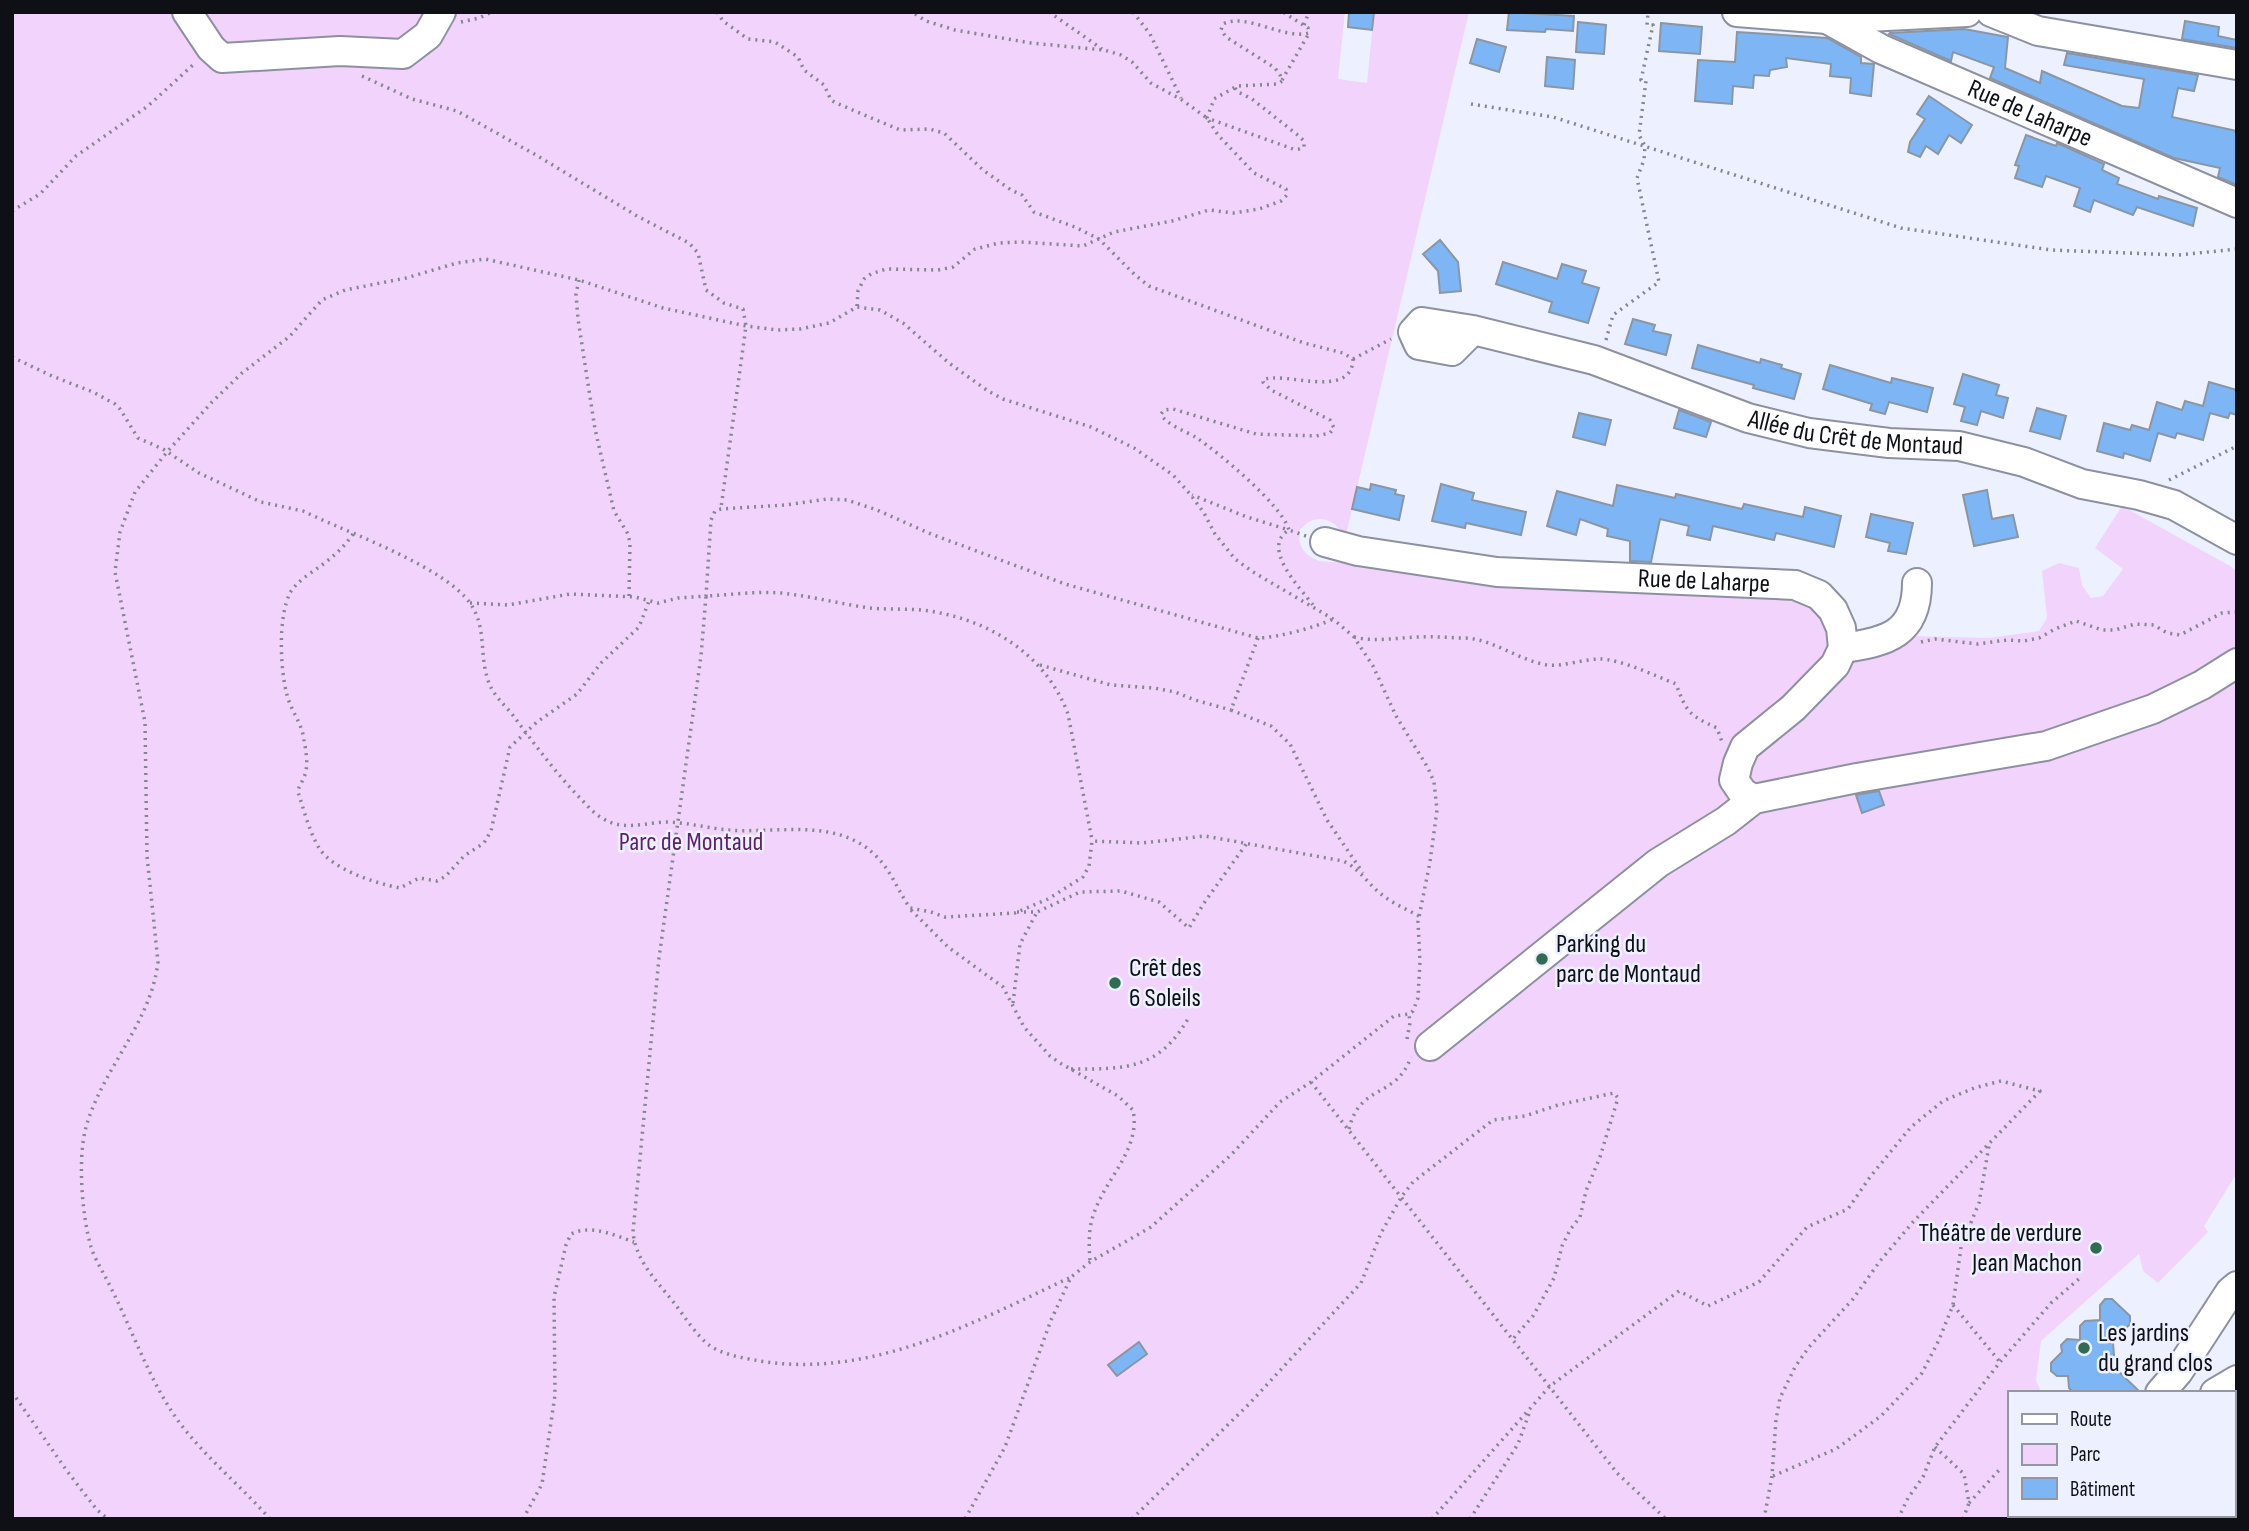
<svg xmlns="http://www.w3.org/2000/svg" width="2249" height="1531" viewBox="0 0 2249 1531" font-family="'Sofia Sans Condensed',sans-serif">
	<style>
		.green { fill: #f2d3fb }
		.building { fill: #7eb6f5; stroke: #8a96a3; stroke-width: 2 }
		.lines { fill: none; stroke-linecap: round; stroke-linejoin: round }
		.minor-casing { stroke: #8c90a0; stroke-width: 32 }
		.path { stroke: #838690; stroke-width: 3.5; stroke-dasharray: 2 5; stroke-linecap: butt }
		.minor { stroke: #fff; stroke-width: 28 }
		.poi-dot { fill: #326b54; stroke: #edf1ff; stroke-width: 2.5 }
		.labels { text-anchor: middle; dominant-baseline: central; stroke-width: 5; stroke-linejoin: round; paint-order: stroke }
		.street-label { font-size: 26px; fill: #0e1015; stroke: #edf1ff }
		.park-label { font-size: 26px; fill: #5d1f6e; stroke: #edf1ff }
		.poi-label { font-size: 26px; fill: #0e1015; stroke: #edf1ff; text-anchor: start }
	</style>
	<rect width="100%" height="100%" fill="#edf1ff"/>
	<g class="green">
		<path d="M12,12H1345L1338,79L1367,83L1374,12H1469L1345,539C1337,518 1314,511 1300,530C1297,546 1304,555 1319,561L1803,597L1835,634L1989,638L2039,631L2047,618L2042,571L2059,563L2079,568L2082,585L2091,598L2103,596L2123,569L2095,548L2122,506L2230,566L2237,571V1173L2204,1226L2208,1232L2158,1283L2143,1271L2139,1254L2041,1341L2036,1381L2042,1393H2009V1515H2019L2016,1519H12Z"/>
		<polygon points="2237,1400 2237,1519 2066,1519 2070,1515 2233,1515 2233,1402"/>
	</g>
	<g class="building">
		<polygon points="1349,12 1374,12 1372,30 1348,27"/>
		<polygon points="1509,12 1574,16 1573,31 1546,29 1545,32 1507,30"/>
		<polygon points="2185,21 2219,27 2218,36 2237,40 2237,48 2182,39"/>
		<polygon points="1578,22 1606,25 1604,54 1576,52"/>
		<polygon points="1661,23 1702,27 1700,54 1659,51"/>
		<polygon points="1964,29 2008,37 2005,68 2040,83 2042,71 2122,106 2139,108 2144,79 2064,65 2067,53 2198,75 2194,91 2178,88 2172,117 2237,131 2237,185 2218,177 2220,168 2174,158 1990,78 1994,67 1953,52 1951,61 1889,34 1890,33"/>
		<polygon points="1737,32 1827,38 1861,57 1861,63 1874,64 1871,96 1850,93 1851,78 1830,76 1831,64 1786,58 1787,67 1770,70 1769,76 1754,75 1753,88 1733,86 1732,104 1695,101 1698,60 1735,62"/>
		<polygon points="1477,39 1506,47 1499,72 1470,63"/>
		<polygon points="1547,57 1575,60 1573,89 1545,86"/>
		<polygon points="1929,96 1972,125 1961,143 1949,135 1938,154 1926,146 1920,157 1908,152 1910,142 1925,119 1917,114"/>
		<polygon points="2026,135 2056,146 2057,143 2104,164 2102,170 2119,178 2117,184 2158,199 2159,196 2197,208 2193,226 2137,207 2133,215 2094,200 2090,212 2074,206 2080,188 2046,176 2042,187 2015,178 2019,166 2015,165"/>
		<polygon points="1440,240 1458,262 1461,291 1440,293 1438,271 1423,254"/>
		<polygon points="1503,262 1557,279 1562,264 1586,271 1582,283 1599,288 1588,323 1549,312 1552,302 1496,284"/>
		<polygon points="1633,319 1655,325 1653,331 1671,335 1666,355 1625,344"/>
		<polygon points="1698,345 1760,363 1761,359 1782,365 1781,368 1801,374 1794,399 1753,388 1754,385 1692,368"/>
		<polygon points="1830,365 1891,383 1892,378 1933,388 1927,412 1889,402 1885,414 1870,410 1872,404 1823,389"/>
		<polygon points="1963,374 1999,385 1996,395 2008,398 2003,418 1981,411 1977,425 1961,421 1965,407 1954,404"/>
		<polygon points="2209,382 2237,390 2237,415 2230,413 2228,418 2210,413 2203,440 2177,433 2175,438 2158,433 2150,461 2124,453 2123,458 2097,451 2104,423 2130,430 2132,425 2149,430 2157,402 2182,410 2185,401 2203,406"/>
		<polygon points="2037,408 2066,416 2060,439 2030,431"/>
		<polygon points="1679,410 1711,422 1706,437 1674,428"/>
		<polygon points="1579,413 1611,420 1605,445 1573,437"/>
		<polygon points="1371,484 1396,490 1395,494 1404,496 1399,520 1352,509 1357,487 1370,490"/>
		<polygon points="1441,484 1474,493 1472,500 1526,512 1521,535 1466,523 1465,528 1432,521"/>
		<polygon points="1617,485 1675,498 1676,494 1742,509 1744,504 1803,517 1805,507 1841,516 1834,547 1776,533 1774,540 1713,526 1710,540 1687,535 1689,526 1660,519 1651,562 1630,561 1630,541 1607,536 1608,529 1580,519 1576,535 1547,526 1557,491 1613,506"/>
		<polygon points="1987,490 1992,519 2013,515 2018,537 1974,546 1963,495"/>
		<polygon points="1871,514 1913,523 1906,554 1888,551 1890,543 1866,537"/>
		<polygon points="1879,791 1884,805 1862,813 1856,795"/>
		<polygon points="2105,1299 2112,1299 2130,1316 2130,1324 2125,1329 2112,1330 2115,1368 2141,1393 2074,1393 2069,1388 2068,1376 2057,1376 2051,1371 2051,1363 2062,1352 2061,1345 2067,1339 2080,1340 2080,1326 2085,1321 2100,1320 2100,1305"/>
		<polygon points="1139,1342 1147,1354 1117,1376 1108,1365"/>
	</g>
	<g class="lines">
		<defs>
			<g id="minor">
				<polyline points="187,12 211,48 222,58 340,51 403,54 428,35 441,12"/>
				<polyline points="1737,12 1827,19 1967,12"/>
				<polyline points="1991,12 2038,31 2237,65"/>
				<path id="s1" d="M1827,19L1881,49L2237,203"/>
				<path id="s2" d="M1473,330L1452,351L1419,345L1413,332L1422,322L1473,330L1594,360L1748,418L1809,433L1889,443L1959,446L2024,462L2082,484L2139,495L2174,505L2237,540"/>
				<path id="s3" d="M1325,542L1358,551L1497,572L1795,585L1819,595L1833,610L1841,628L1843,648L1835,665L1793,708L1745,747L1738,763L1734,780L1743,793L1754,799"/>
				<path d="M1843,648C1887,642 1917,634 1917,583"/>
				<polyline points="1430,1046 1658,863 1726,821 1754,799 1857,778 2046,746 2153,709 2202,685 2237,663"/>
				<polyline points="2160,1393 2178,1372 2230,1292 2237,1286"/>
				<polyline points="2215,1393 2237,1380"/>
				<polyline points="2042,1519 2046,1515"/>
			</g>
		</defs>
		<use href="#minor" class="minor-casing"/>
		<g class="path">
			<path d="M717,12L723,21L748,39L775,42L798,57L804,70L824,85L831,100L836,103L900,130L929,129L944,133L983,170L1011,190L1022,195L1034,212L1075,227L1099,239L1135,275L1149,286L1304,343L1343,353L1353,359C1352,401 1282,370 1263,380V382L1271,390L1330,420L1334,428L1330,433L1316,436L1256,434L1173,409L1164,410L1161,414C1166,425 1186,431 1197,438C1219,453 1282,505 1289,530L1247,517L1192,495"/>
			<polyline points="1049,12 1102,49"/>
			<polyline points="1133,12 1150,34 1181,98"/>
			<polyline points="461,22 479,18 492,12"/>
			<polyline points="1304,25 1309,12"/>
			<polyline points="362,76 412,99 457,111 536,155 637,216 689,243 698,253 706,290 724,303 743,309 746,326 721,508"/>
			<polyline points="1282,80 1308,35"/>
			<path d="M1235,88L1238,92L1252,99L1299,136L1304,141V147L1299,149H1293L1207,118L1214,99L1237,86L1278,84L1282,81L1280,75L1275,68L1226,37L1221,30L1223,24C1246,12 1283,40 1309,33L1308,28L1283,12"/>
			<polyline points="1471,104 1553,117 1901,228 2051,250 2179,255 2237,249"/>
			<polyline points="12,211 40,194 76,156 148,106 194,64"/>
			<polyline points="579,280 576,294 578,319 595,429 614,511 628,534 630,543 629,596"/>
			<polyline points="857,306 858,291 864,279 871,274 886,269 938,270 953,267 975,249 999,243 1021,242 1083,246 1114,232 1172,221 1209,210 1234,213 1259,209 1281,201 1287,195 1286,189 1254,173 1218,135 1207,118 1182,100 1151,83 1132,62 1121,55 1104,50 1031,43 955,30 926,21 912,12"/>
			<polyline points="1606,340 1613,315 1659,282 1637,178 1644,160 1645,146 1639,135 1646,81 1641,80 1653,25 1647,25 1648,12"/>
			<path d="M12,357L52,376L93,392L115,404L120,409L138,438L163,449L199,473L261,502L303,511L318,518C358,536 446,569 470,603C487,627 479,654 488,680C492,694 503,703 512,714C533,742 554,771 579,797C586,804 593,813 602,818C623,832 646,822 669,822C689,823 708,828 727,830C776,834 836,817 875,855C891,870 898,891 910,908L931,912L945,917L1015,913L1048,899L1083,877L1089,866L1092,841L1142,843L1205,836L1343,861C1359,868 1367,883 1381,894C1392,903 1406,909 1419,916"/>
			<polyline points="1353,359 1391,339"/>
			<polyline points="2169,480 2237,446"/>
			<path d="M353,534C345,546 334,556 322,565C311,573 297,581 290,593C278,617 280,669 287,695C291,711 302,723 304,740C306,751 309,767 304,777C302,783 299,785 298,792C304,810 309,831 319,848C333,870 375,883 400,888L419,878L437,881L446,876L464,856L484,843L491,831L510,747L537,722L577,694L601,663L639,627L649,601"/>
			<path d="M1306,536L1289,530C1260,547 1300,588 1313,605"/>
			<path d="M470,603L508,605L570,594L635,597L658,603L678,598L706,596L711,520L715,511L721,509L785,505L828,499L847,500L877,510L931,534L1065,584L1258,638C1276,638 1317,627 1333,619"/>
			<path d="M1354,637C1374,642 1396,638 1418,637C1433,636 1450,638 1466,638C1495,640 1518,660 1547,665C1562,667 1583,659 1600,659C1620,659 1656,676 1676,684C1687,713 1689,715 1717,728L1722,742"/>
			<polyline points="1258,638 1231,710 1271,726 1290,744 1327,820 1363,873"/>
			<polyline points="1921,642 1935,639 1978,644 2007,640 2024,641 2039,638 2055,629 2076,621 2102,630 2115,630 2135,624 2154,625 2167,633 2180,635 2222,613 2237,612"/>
			<polyline points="1040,665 1111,685 1154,688 1175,692 1195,700 1231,710"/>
			<path d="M911,910L948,947L1003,987L1024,1027L1050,1056L1060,1063L1118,1096L1133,1110C1141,1149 1106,1178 1094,1213C1088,1229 1089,1246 1090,1262"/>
			<polyline points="1017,912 1037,912 1080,892 1121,891 1159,902 1189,928 1204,903 1247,843"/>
			<polyline points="1013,1003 1020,944 1037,912"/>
			<polyline points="1407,1039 1410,1023 1409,1014"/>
			<path d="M1071,1069C1126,1069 1159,1070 1189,1017"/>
			<polyline points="1311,1082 1617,1473 1666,1519"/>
			<path d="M1349,1129C1360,1083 1396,1099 1411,1057"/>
			<path d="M1069,1278C973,1323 870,1379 760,1361C743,1358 723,1355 709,1345C696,1335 685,1317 675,1304C657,1281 636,1262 633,1232L659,958L701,656L706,596C730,595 756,591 781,593C811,596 840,604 870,608C890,610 910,608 929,611C990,620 1046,655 1068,714L1092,840"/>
			<polyline points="1953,1305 2000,1362"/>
			<polyline points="12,1392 67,1471 97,1510 108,1519"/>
			<polyline points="1935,1447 1964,1474 1969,1503 1963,1519"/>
			<polyline points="1773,1476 1836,1449 1881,1416 1922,1373 1939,1340 1953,1305 1961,1247 1979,1203 1989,1146"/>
			<polyline points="1969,1503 2001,1468"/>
			<path d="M270,1519C241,1486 205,1457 179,1422C150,1382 134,1334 112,1290C105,1275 96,1262 91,1247C82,1216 78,1162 85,1131C100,1071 151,1024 158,962L147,856L145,722L115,572L120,532L135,492L167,452L212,402L242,373L289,337L322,300L345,290L406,278L457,263L485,259L579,280L663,308L746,326L778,330L800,329L829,323L857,307L880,310L903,323L949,363L988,391L1003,399L1091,427L1134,448L1173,475L1190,494L1204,513L1215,534L1235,559L1253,572L1333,619L1354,637L1373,666L1396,716L1428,768L1434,782L1437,810L1430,862L1418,922L1420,961L1418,998L1413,1011L1409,1014L1394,1016L1311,1082L1280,1102L1231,1155L1151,1227L1090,1262L1071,1277L1051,1320L1005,1447L965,1519"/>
			<path d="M523,1519L542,1484L555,1395L554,1297L566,1245L571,1234C591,1224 614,1235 634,1242"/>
			<polyline points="1132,1519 1249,1404 1361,1283 1381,1233 1402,1196 1413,1182 1493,1120 1525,1116 1558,1105 1614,1093 1618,1098 1600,1157 1586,1191 1580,1217 1570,1230 1562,1246 1554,1278 1533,1316 1513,1339"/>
			<polyline points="1432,1519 1550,1386 1679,1291 1708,1306 1759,1282 1807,1227 1848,1209 1870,1177 1911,1127 1943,1101 1974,1088 2001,1081 2040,1091 1913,1222 1880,1261 1853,1299 1809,1347 1795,1367 1780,1398 1776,1420 1772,1476 1764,1519"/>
			<polyline points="1470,1519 1518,1444 1530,1411"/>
			<polyline points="1898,1519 1908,1498 1923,1477 1935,1447 2000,1362 2051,1303 2080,1278"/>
		</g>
		<use href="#minor" class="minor"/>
	</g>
	<g class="poi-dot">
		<circle cx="1542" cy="959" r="7"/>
		<circle cx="1115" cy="983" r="7"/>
		<circle cx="2096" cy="1248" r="7"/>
		<circle cx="2084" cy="1348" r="7"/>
	</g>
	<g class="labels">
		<g class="street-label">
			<text stroke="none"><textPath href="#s1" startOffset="224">Rue de Laharpe</textPath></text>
			<text stroke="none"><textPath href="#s2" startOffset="541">Allée du Crêt de Montaud</textPath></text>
			<text stroke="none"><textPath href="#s3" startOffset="382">Rue de Laharpe</textPath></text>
		</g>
		<g class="park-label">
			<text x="691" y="842">Parc de Montaud</text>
		</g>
		<g class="poi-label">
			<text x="1556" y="944">Parking du<tspan x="1556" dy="30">parc de Montaud</tspan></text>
			<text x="1129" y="968">Crêt des<tspan x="1129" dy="30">6 Soleils</tspan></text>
			<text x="2082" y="1233" text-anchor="end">Théâtre de verdure<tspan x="2082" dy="30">Jean Machon</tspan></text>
			<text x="2098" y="1333">Les jardins<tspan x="2098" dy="30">du grand clos</tspan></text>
		</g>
	</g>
	<rect width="2249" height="1531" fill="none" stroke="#0e1015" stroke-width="28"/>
	<rect x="2008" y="1391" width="228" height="126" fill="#edf1ff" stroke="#9497a1" stroke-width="2"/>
	<rect x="2022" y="1414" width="35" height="10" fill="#ffffff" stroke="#9497a1" stroke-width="2"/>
	<text x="2070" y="1426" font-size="21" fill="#0e1015">Route</text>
	<rect x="2022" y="1444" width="35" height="21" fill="#f2d3fb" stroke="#9497a1" stroke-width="2"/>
	<text x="2070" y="1461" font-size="21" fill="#0e1015">Parc</text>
	<rect x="2022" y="1478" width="35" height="21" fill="#7eb6f5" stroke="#9497a1" stroke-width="2"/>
	<text x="2070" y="1496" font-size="21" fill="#0e1015">Bâtiment</text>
</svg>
